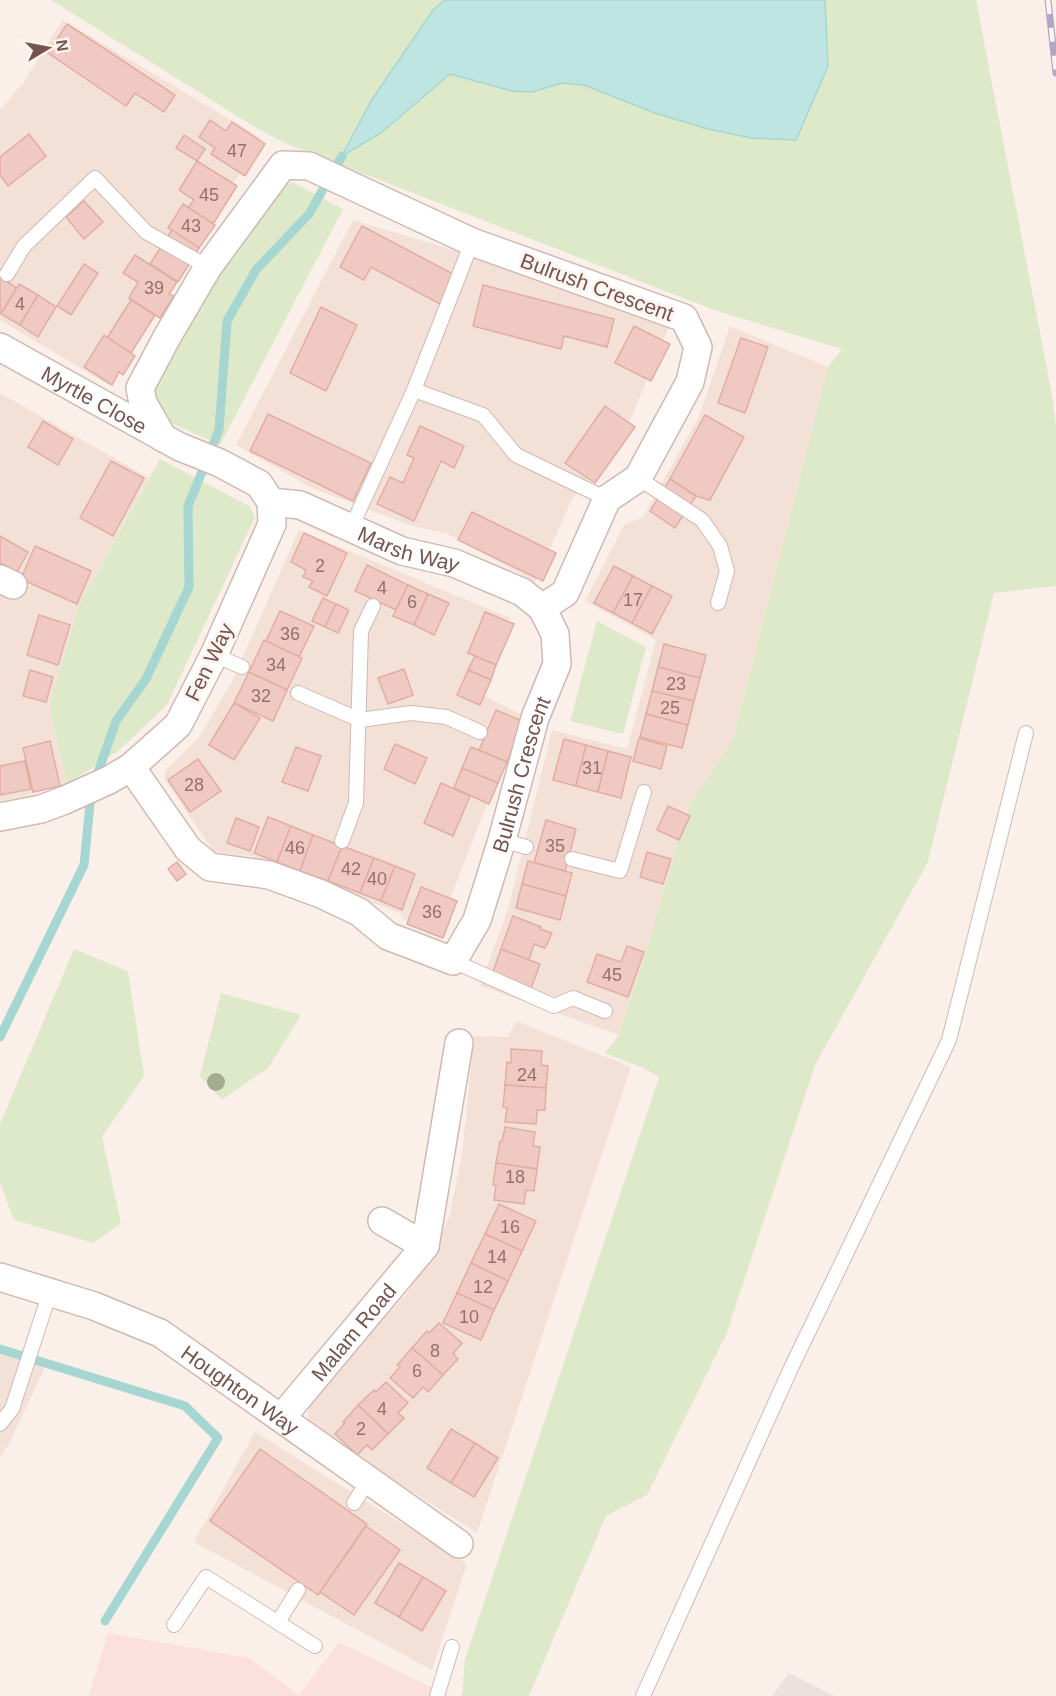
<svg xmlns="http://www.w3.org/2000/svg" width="1056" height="1696" viewBox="0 0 1056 1696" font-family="Helvetica,sans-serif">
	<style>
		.residential { fill: #f3e1d8 }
		.commercial { fill: #fbe0de }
		.industrial { fill: #ebe2df }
		.green { fill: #dde9c8 }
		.water { fill: #bee5e1; stroke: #a5d6d2; stroke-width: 1.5 }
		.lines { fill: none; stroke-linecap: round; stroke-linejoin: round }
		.stream { stroke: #a5d6d2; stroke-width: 9 }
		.building { fill: #f0cac2; stroke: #e1ada3; stroke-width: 1.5 }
		.lane-casing { stroke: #cfb9b2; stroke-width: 16 }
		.street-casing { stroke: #cfb9b2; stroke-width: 30 }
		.lane { stroke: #fff; stroke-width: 14 }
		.street { stroke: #fff; stroke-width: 27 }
		.rail-casing { stroke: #b1a7c5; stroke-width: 7 }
		.rail { stroke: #fef5f0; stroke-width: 4.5; stroke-dasharray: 14; stroke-linecap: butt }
		.tree { fill: #a4ac8e }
		.labels { text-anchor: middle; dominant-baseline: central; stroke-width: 6; stroke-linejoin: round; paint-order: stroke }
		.number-label { font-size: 18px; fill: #94716b }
		.street-label { font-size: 21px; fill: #75534e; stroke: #fef5f0 }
	</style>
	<rect width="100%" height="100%" fill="#fbf0e9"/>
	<g class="residential">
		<polygon points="63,20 261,138 110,386 0,320 0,110 23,83"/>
		<polygon points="353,220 474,256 670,324 631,418 572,499 535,582 448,534 412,526 312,488 236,445"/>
		<polygon points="730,326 828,367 733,740 689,805 648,945 619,1035 480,986 508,909 552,730 627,749 656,640 585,601 624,525 643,517 699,416"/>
		<polygon points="0,393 149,478 79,606 49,706 67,784 25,796 0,801"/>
		<polygon points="299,530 510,618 479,693 522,715 437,932 401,918 402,914 250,856 214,852 165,780 165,771 200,736 233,679"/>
		<polygon points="516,1021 631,1067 477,1533 308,1425 309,1397 404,1297 422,1271 449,1217 462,1155 474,1036 508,1037"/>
		<polygon points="0,1354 45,1367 9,1444 0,1457"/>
		<polygon points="255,1432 467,1564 432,1670 194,1542"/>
	</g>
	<polygon class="commercial" points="108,1633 249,1658 299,1695 339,1642 449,1696 89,1696"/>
	<polygon class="industrial" points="789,1673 834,1696 772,1696"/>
	<g class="green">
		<polygon points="51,0 445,0 433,10 371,101 342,155 381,133 450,74 513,91 532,92 562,83 584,85 655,113 708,129 751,138 828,66 825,0 976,0 1053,400 1056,428 1056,586 994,593 928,862 815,1065 726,1335 647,1495 606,1516 529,1696 462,1696 465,1659 659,1077 643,1068 605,1053 619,1035 648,945 689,805 733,740 828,367 842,349 714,310 287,144 258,129"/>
		<polygon points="292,182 343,209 220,445 158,417 151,391 267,195"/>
		<polygon points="160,459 249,506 255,517 167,705 117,752 67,784 49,706 79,606"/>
		<polygon points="597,621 646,647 623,734 570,721"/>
		<polygon points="74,949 128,971 144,1076 102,1137 121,1223 93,1243 14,1220 0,1183 0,1124"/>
		<polygon points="221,993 301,1015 269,1067 222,1100 200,1076"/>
	</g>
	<polygon class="water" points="445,0 825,0 828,66 796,140 751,138 708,129 655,113 584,85 562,83 532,92 512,91 450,74 381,133 342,156 371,101 433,10"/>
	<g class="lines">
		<g class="stream">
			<polyline points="95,781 116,721 146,679 189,587 188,506 219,430 227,321 256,270 309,214 342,156"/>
			<polyline points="0,1037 84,865 91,794"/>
			<polyline points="0,1349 185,1406 218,1438 105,1621"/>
		</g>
	</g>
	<g class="building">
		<polygon points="67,24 175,95 164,112 135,93 126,106 48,53"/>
		<polygon points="210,120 226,131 232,122 265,144 245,176 211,154 215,148 199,137"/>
		<polygon points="29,134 46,156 8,186 0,175 0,157"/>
		<polygon points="184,135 205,149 197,161 176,148"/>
		<polygon points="197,161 237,186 213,224 188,208 194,200 179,190"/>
		<polygon points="84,201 103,222 84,239 66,217"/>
		<polygon points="183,204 215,225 199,248 168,228"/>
		<polygon points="362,226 455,275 440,304 371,267 364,280 340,267"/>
		<polygon points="172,230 199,248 178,282 150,264"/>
		<polygon points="135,255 177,282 169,294 174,296 160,318 129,298 138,282 123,273"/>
		<polygon points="84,264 98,273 71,315 57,306"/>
		<polygon points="0,277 17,288 2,313 0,312"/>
		<polygon points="19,284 38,295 20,325 1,314"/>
		<polygon points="483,285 614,319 607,347 564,336 561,349 473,326"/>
		<polygon points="38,295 56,307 38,337 20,325"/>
		<polygon points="131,300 155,315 131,353 107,338"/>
		<polygon points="321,307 357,325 326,391 290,373"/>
		<polygon points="634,326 670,344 651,381 615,363"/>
		<polygon points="104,335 135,356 123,375 119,372 112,385 84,367"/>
		<polygon points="741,338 768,347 745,413 718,403"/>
		<polygon points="605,406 635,427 595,483 565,463"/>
		<polygon points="268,414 371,463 353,501 250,451"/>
		<polygon points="705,415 744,437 710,500 696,496 670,479"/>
		<polygon points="43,421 73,439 58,465 28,447"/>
		<polygon points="420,426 464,446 454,468 441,461 414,521 377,504 390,477 403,483 414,458 407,455"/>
		<polygon points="111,461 144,478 113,536 80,518"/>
		<polygon points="670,479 696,496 675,528 650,511"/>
		<polygon points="472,512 556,553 543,581 458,540"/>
		<polygon points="304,533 347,553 327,596 309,587 313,581 303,577 306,570 291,562"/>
		<polygon points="0,536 28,552 17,572 0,563"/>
		<polygon points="35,546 91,571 77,604 21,579"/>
		<polygon points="367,565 408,585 396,610 355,591"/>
		<polygon points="614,566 633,576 613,613 594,603"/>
		<polygon points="633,576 652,586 632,623 613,613"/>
		<polygon points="408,585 428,594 414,625 393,616"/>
		<polygon points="652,586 672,596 652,634 632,623"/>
		<polygon points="428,594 449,603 434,635 414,625"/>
		<polygon points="323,598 336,604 325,627 312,621"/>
		<polygon points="336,604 349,610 338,633 325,627"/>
		<polygon points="280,611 314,626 299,657 266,641"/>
		<polygon points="485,612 514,624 496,665 468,653"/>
		<polygon points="39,615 70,625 58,665 27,655"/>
		<polygon points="264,640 302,658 287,690 249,672"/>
		<polygon points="664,644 706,655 700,678 658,667"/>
		<polygon points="475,656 496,665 491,680 468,670"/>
		<polygon points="658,667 700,678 694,701 652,691"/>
		<polygon points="404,669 413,695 388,704 378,678"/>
		<polygon points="30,670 53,677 46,702 23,696"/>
		<polygon points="468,670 491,680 480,705 457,695"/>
		<polygon points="249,672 287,690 273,721 234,703"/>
		<polygon points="652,691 694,701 688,725 646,714"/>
		<polygon points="234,703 260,718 234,760 209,745"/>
		<polygon points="496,710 525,722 507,762 479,750"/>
		<polygon points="646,714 688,725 682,748 640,737"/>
		<polygon points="639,738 667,746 661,769 633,761"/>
		<polygon points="564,739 586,745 576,786 553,780"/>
		<polygon points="50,741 60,786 33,792 23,748"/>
		<polygon points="395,744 427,758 415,784 384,769"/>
		<polygon points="586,745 608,751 598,792 576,786"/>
		<polygon points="296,747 321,756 308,791 282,782"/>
		<polygon points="471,747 507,762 498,783 462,768"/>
		<polygon points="608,751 631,757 621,798 598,792"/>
		<polygon points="198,759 221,791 190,812 168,780"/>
		<polygon points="25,761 31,789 0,795 0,766"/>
		<polygon points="462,768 498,783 489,804 454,788"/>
		<polygon points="441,783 470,796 453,836 424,823"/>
		<polygon points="668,806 690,816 679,840 657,830"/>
		<polygon points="268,817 291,826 277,862 254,853"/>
		<polygon points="236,818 259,827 250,851 227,843"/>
		<polygon points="546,820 576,829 565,871 534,863"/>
		<polygon points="291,826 313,835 300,871 277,862"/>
		<polygon points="313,835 342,846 328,881 300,871"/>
		<polygon points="342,846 374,858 360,893 328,881"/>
		<polygon points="647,852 671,859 663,884 640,877"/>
		<polygon points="374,858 395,866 381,901 360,893"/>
		<polygon points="528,861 572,873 566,896 522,884"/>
		<polygon points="177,862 186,874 177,881 168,869"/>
		<polygon points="395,866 415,874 402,910 381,901"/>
		<polygon points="522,884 566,896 560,920 516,908"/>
		<polygon points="421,887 457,901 443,938 407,924"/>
		<polygon points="513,916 541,927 540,929 552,933 545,948 534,944 529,960 501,949"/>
		<polygon points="627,946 644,952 628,997 587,982 597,954 621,962"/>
		<polygon points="501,949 540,964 530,991 491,977"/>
		<polygon points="511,1049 542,1051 541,1065 548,1066 546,1088 505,1085 507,1062 511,1063"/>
		<polygon points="505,1085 546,1088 545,1110 537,1110 536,1124 505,1122 507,1108 503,1107"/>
		<polygon points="505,1127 535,1132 533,1146 540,1147 537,1169 496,1163 500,1141 502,1141"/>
		<polygon points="496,1163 537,1169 534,1191 526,1190 524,1204 494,1200 496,1185 493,1185"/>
		<polygon points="499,1204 536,1221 522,1251 485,1234"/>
		<polygon points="485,1234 522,1251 508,1281 471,1263"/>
		<polygon points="471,1263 508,1281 494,1310 457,1293"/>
		<polygon points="457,1293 494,1310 481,1340 443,1323"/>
		<polygon points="439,1323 462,1343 453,1354 458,1359 443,1375 412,1348 427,1331 429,1333"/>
		<polygon points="412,1348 443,1375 428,1392 423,1387 413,1398 390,1378 400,1367 397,1365"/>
		<polygon points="386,1382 408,1403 398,1413 404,1418 388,1434 358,1405 374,1390 376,1392"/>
		<polygon points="358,1405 388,1434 372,1450 367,1445 357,1455 335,1434 345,1423 343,1422"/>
		<polygon points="451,1429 475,1443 451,1483 427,1468"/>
		<polygon points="475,1443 498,1458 474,1497 451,1483"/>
		<polygon points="260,1449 367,1524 318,1595 210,1521"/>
		<polygon points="366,1526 400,1550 354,1615 320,1592"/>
		<polygon points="399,1563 423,1577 399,1617 375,1603"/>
		<polygon points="423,1577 446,1591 422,1631 399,1617"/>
	</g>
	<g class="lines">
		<defs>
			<g id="lane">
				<polyline points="7,274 24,246 95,178 146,232 208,267"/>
				<polyline points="414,390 483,415 516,455 607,499"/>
				<polyline points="638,478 702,520 720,546 727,571 718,603"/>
				<polyline points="351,528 414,390 472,242"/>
				<polyline points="214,655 242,667"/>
				<polyline points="298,693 360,720 411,713 446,717 480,732"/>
				<polyline points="502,840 526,847"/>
				<polyline points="342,841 356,803 361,631 373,606"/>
				<polyline points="572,859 620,871 644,792"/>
				<polyline points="453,961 554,1006 573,998 605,1011"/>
				<polyline points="0,1424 12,1409 50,1292"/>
				<polyline points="354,1503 369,1479"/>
				<polyline points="278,1622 298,1590"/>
				<polyline points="174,1625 206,1577 315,1646"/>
				<polyline points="437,1696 452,1647"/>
				<polyline points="643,1696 791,1368 949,1040 1026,733"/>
			</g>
			<g id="street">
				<path id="s1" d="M0,347L180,447L220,463L259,484L271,502L272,524L214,655L178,725L131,767L109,780L65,800L41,809L0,817"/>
				<path id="s2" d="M271,502L300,505L402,551L454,563L522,592L542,608"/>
				<polyline points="0,579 13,585"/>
				<path id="s3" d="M131,767L188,849L210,867L269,875L321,894L359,912L388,936L453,961L477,920L502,840L535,718L557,664L555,634L542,608L565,593L607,499L638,478L690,382L698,347L684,318L472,242L309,166L283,165L208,267L167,337L140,388L143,403L163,438"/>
				<polyline points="382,1221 425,1246"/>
				<path id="s4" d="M0,1277L94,1306L160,1333L459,1544"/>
				<path id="s5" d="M282,1417L425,1246L459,1043"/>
			</g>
		</defs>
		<use href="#lane" class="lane-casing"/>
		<use href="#street" class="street-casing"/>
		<use href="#lane" class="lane"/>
		<use href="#street" class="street"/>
		<defs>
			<polyline id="rail" points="1048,0 1056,73"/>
		</defs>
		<use href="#rail" class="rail-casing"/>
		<use href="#rail" class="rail"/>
	</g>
	<circle class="tree" cx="216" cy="1082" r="9"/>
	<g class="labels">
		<g class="number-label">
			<text x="237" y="151">47</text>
			<text x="209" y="195">45</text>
			<text x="191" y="226">43</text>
			<text x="154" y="288">39</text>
			<text x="20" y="304">4</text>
			<text x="320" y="566">2</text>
			<text x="382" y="588">4</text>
			<text x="633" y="600">17</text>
			<text x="412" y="602">6</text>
			<text x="290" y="634">36</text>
			<text x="276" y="665">34</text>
			<text x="676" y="684">23</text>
			<text x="261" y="696">32</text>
			<text x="670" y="708">25</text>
			<text x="592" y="768">31</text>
			<text x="194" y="785">28</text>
			<text x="555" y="846">35</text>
			<text x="295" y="848">46</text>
			<text x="351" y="869">42</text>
			<text x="377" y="879">40</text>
			<text x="432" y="912">36</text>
			<text x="612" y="975">45</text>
			<text x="527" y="1075">24</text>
			<text x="515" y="1177">18</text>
			<text x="510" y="1227">16</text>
			<text x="497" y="1257">14</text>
			<text x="483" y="1287">12</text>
			<text x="469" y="1317">10</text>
			<text x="435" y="1351">8</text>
			<text x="417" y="1371">6</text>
			<text x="382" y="1409">4</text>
			<text x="361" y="1429">2</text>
		</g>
		<g class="street-label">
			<text transform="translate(597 287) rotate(20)">Bulrush Crescent</text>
			<text stroke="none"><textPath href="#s1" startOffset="108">Myrtle Close</textPath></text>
			<text stroke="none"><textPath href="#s2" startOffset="147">Marsh Way</textPath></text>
			<text transform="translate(209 662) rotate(-64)">Fen Way</text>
			<text stroke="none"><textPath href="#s3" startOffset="592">Bulrush Crescent</textPath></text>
			<text stroke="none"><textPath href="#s5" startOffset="111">Malam Road</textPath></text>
			<text stroke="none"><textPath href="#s4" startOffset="268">Houghton Way</textPath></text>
		</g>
	</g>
	<g transform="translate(48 48) rotate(80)" stroke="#fef5f0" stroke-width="4.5" paint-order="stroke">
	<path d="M0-4.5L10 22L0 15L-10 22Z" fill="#75534e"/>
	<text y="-9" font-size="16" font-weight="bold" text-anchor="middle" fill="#75534e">N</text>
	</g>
</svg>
